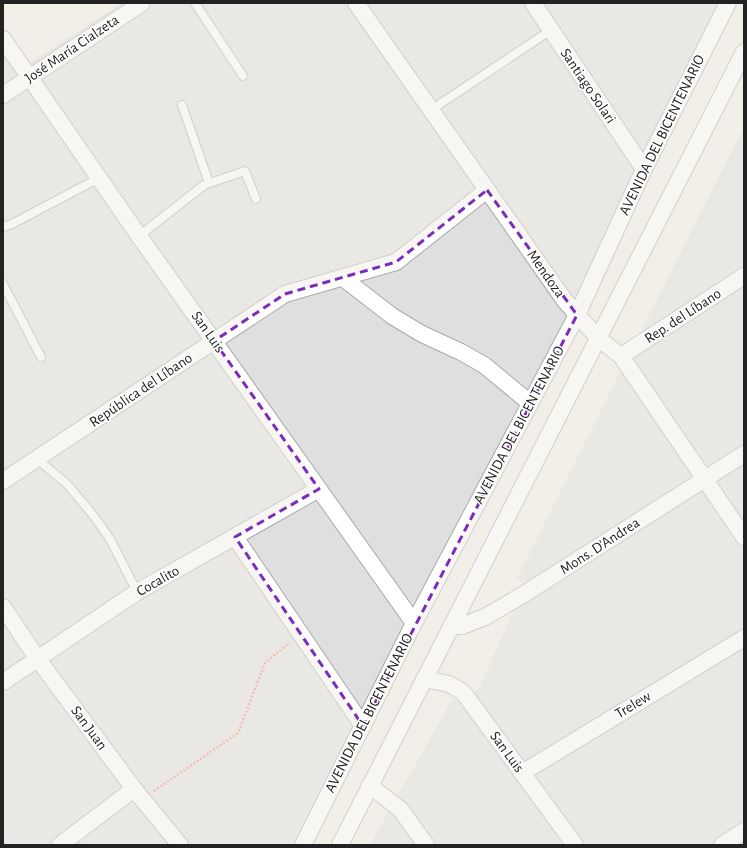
<svg xmlns="http://www.w3.org/2000/svg" width="747" height="848" viewBox="0 0 747 848" font-family="'Alegreya Sans',sans-serif">
	<style>
		.residential { fill: #e0dfdf }
		.lines { fill: none; stroke-linecap: round; stroke-linejoin: round }
		.lane-casing { stroke: #a9a9a9; stroke-width: 10 }
		.street-casing { stroke: #a9a9a9; stroke-width: 18 }
		.path { stroke: #fa8072; stroke-width: 2.5; stroke-dasharray: 2 2; stroke-linecap: butt }
		.lane { stroke: #fff; stroke-width: 8 }
		.street { stroke: #fff; stroke-width: 16 }
		.marked { fill: none; stroke: #7b2cbf; stroke-width: 3; stroke-dasharray: 8 5; stroke-linejoin: round }
		.labels { text-anchor: middle; dominant-baseline: central; stroke-width: 3; stroke-linejoin: round; paint-order: stroke }
		.street-label { font-size: 15px; fill: #222; stroke: #fff }
	</style>
	<rect width="100%" height="100%" fill="#f2efe9"/>
	<g class="residential">
		<polygon points="121,3 734,3 577,315 313,845 3,845 3,27 29,63"/>
		<polygon points="744,127 744,845 370,845 452,700 478,690 525,586 516,579"/>
	</g>
	<g class="lines">
		<defs>
			<g id="lane">
				<polyline points="195,3 243,76"/>
				<polyline points="182,105 209,183"/>
				<polyline points="431,110 551,30"/>
				<polyline points="3,227 12,224 99,178"/>
				<polyline points="139,236 204,185 245,171 256,199"/>
				<polyline points="3,284 41,357"/>
				<polyline points="37,459 67,484 93,515 110,539 137,592"/>
			</g>
			<g id="street">
				<polyline points="356,3 565,301 598,338 621,356 744,537"/>
				<polyline points="533,3 644,169"/>
				<polyline points="3,39 139,236 414,623"/>
				<polyline points="3,95 142,3"/>
				<polyline points="343,278 392,316 422,334 461,352 484,365 530,403"/>
				<polyline points="621,356 744,276"/>
				<polyline points="3,481 285,294 396,262 487,190"/>
				<polyline points="235,537 363,726"/>
				<polyline points="3,607 37,658 134,789 180,845"/>
				<polyline points="451,626 462,626 485,617 521,596 744,454"/>
				<polyline points="424,679 449,684 463,692 575,845"/>
				<polyline points="3,682 137,592 319,489"/>
				<polyline points="522,773 744,638"/>
				<polyline points="369,786 378,792 401,810 426,845"/>
				<polyline points="60,845 134,789"/>
				<polyline points="303,845 414,623 577,315 644,169 728,3"/>
				<polyline points="340,845 744,52"/>
				<polyline points="722,845 744,831"/>
			</g>
		</defs>
		<use href="#lane" class="lane-casing"/>
		<use href="#street" class="street-casing"/>
		<polyline class="path" points="154,791 238,733 265,663 289,643"/>
		<use href="#lane" class="lane"/>
		<use href="#street" class="street"/>
	</g>
	<path d="M0 0H747V848H0ZM487,190L577,315L363,726L235,537L319,489L214,341L285,294L396,262Z" fill="#f2efe9" fill-opacity=".55" fill-rule="evenodd"/>
	<path class="marked" d="M487,190L577,315L363,726L235,537L319,489L214,341L285,294L396,262Z"/>
	<g class="labels">
		<g class="street-label">
			<text transform="translate(72 49) rotate(-34)">José María Cialzeta</text>
			<text transform="translate(588 86) rotate(56)">Santiago Solari</text>
			<text transform="translate(662 135) rotate(-64)">AVENIDA DEL BICENTENARIO</text>
			<text transform="translate(546 274) rotate(55)">Mendoza</text>
			<text transform="translate(683 316) rotate(-33)">Rep. del Líbano</text>
			<text transform="translate(208 332) rotate(55)">San Luis</text>
			<text transform="translate(141 390) rotate(-34)">República del Líbano</text>
			<text transform="translate(519 425) rotate(-62)">AVENIDA DEL BICENTENARIO</text>
			<text transform="translate(600 546) rotate(-33)">Mons. D'Andrea</text>
			<text transform="translate(158 581) rotate(-30)">Cocalito</text>
			<text transform="translate(633 705) rotate(-31)">Trelew</text>
			<text transform="translate(369 713) rotate(-63)">AVENIDA DEL BICENTENARIO</text>
			<text transform="translate(89 728) rotate(54)">San Juan</text>
			<text transform="translate(507 752) rotate(54)">San Luis</text>
		</g>
	</g>
	<rect width="747" height="848" fill="none" stroke="#222222" stroke-width="8"/>
</svg>
